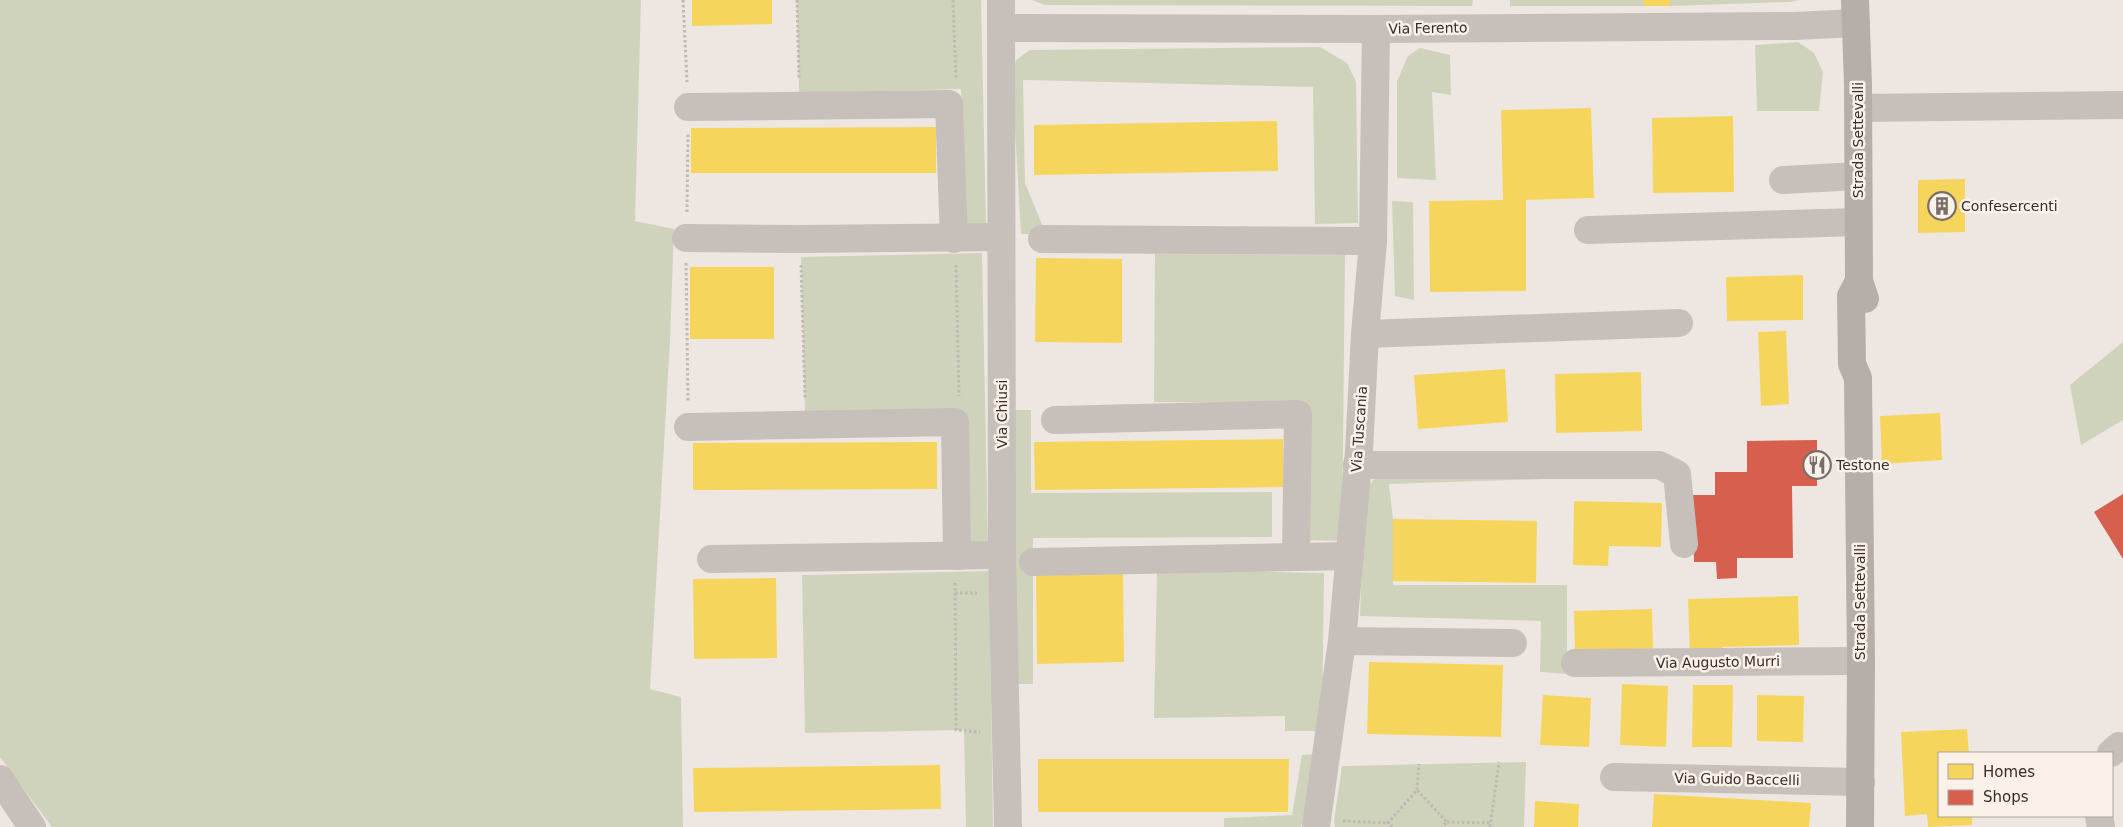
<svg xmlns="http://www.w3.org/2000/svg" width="2123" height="827" viewBox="0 0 2123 827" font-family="'DejaVu Sans',sans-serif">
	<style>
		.green { fill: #d0d3bb }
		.homes { fill: #f6d55c }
		.shops { fill: #d6604d }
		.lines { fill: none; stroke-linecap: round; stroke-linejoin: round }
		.path { stroke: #bfb8b3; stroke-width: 3; stroke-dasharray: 2.5 2.5; stroke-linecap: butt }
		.minor { stroke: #c7bfba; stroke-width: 28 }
		.major { stroke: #b6aea9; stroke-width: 28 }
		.labels { text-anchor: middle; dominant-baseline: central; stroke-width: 5; stroke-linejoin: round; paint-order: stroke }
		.street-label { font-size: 14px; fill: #382c28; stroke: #faf1e9 }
		.poi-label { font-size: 14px; fill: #382c28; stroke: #faf1e9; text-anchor: start }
	</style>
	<rect width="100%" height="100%" fill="#eee7e1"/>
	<g class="green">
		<polygon points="0,0 641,0 635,221 674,229 670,340 650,689 681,697 683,827 52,827 0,757"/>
		<polygon points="797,0 981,0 986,224 964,225 961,89 799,93"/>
		<polygon points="1032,0 1473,0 1472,6 1045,5"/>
		<rect x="1510" y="0" width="134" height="6"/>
		<polygon points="1670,0 1799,0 1791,2 1670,6"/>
		<polygon points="1798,42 1814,53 1823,72 1819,111 1757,111 1755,45"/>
		<polygon points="1320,47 1347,63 1356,82 1358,223 1315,224 1313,87 1023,80 1025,183 1046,234 1021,234 1012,77 1016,60 1030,50"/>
		<polygon points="1420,48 1450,55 1451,95 1432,92 1436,180 1397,178 1397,81 1408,56"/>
		<polygon points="1392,201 1413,202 1414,300 1395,296"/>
		<polygon points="982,253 988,545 962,545 959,410 805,414 801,257"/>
		<polygon points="1155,254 1345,255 1342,541 1304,540 1305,403 1154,402"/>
		<polygon points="2123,342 2123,420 2081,445 2070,385"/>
		<polygon points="1014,410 1031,410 1031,493 1272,492 1272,537 1033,538 1033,684 1014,684"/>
		<polygon points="1542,466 1544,479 1389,484 1393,519 1393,585 1567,585 1567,674 1540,672 1541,621 1360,616 1365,490 1379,473"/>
		<polygon points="1157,570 1324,573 1322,731 1285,731 1285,716 1154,718"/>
		<polygon points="989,571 993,827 966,827 964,730 805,733 802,575"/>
		<polygon points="1317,754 1309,815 1300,827 1224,827 1224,818 1292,815 1302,755"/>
		<polygon points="1526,762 1524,827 1335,827 1334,821 1342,766"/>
	</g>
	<g class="homes">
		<polygon points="692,0 772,0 772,24 692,26"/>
		<rect x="1644" y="0" width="26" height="6"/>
		<polygon points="1591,108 1594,198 1520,200 1526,200 1526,291 1430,292 1429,201 1503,200 1501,110"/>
		<polygon points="1733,116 1734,192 1653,193 1652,118"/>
		<polygon points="1277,121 1278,171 1034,175 1034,125"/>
		<polygon points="936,127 936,173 691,173 691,128"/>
		<polygon points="1965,179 1965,232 1918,233 1918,180"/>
		<polygon points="1036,258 1122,259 1122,343 1035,342"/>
		<rect x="690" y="267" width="84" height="72"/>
		<polygon points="1803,275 1803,320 1727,321 1726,277"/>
		<polygon points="1786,331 1789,404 1761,406 1758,332"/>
		<polygon points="1505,369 1508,422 1418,429 1414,375"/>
		<polygon points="1641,372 1642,431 1556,433 1555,374"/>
		<polygon points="1940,413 1942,460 1882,464 1880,416"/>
		<polygon points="1283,439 1283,487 1035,490 1034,442"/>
		<polygon points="937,442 937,489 693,490 693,443"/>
		<polygon points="1574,501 1662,503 1661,547 1609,546 1608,566 1573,565"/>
		<polygon points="1393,519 1537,521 1536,583 1393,581"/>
		<polygon points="1123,573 1124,662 1037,664 1036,574"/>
		<polygon points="776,578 777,658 694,659 693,579"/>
		<polygon points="1798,596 1799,645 1722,647 1722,658 1690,659 1688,599"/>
		<polygon points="1652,609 1653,652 1575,654 1574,611"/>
		<polygon points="1369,662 1503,665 1501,737 1367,734"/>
		<polygon points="1622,684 1668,686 1666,747 1620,745"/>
		<polygon points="1693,685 1733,685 1732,747 1692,747"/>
		<polygon points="1543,695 1591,698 1589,747 1540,745"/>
		<polygon points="1757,695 1804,696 1803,742 1757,741"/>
		<polygon points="1967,729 1969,753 1939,753 1939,816 1972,816 1972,825 1928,827 1927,814 1905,816 1901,732"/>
		<polygon points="1038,759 1289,759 1288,812 1038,812"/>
		<polygon points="940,765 941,809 694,812 693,768"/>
		<polygon points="1654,794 1811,803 1809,827 1652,827"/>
		<polygon points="1535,801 1579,804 1578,827 1534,827"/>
	</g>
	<g class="shops">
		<polygon points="1817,440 1817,486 1792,486 1793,558 1737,558 1737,578 1717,579 1716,562 1694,562 1693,495 1715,495 1715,472 1747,472 1747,441"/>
		<polygon points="2123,494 2123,559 2094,512"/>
	</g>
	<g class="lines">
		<g class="path">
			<polyline points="683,0 687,82"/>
			<polyline points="797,0 799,79"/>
			<polyline points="953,0 956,79"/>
			<polyline points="687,212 688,133"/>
			<polyline points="686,263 688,402"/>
			<polyline points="801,265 805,399"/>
			<polyline points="956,265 959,396"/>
			<polyline points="955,583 956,730 980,732"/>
			<polyline points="955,593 977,593"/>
			<polyline points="1417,790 1419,764"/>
			<polyline points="1343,821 1388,823"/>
			<polyline points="1447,822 1490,823"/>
			<polyline points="1392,827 1388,823 1417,790 1447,822 1442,827"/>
			<polyline points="1490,827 1499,762"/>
		</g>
		<g class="minor">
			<polyline points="1001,0 1002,555 1008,827"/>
			<polyline points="1001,28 1376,29 1795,26 1856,23"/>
			<polyline points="688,107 949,104 954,239"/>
			<polyline points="1858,108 2123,105"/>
			<polyline points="1783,180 1858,176"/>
			<polyline points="1588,230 1858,222"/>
			<polyline points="686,238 801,239 1001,237"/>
			<polyline points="1042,239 1373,241"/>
			<polyline points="1365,334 1679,323"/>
			<polyline points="1055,420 1298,414 1296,557"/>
			<polyline points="688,427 955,422 957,556"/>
			<polyline points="1357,465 1659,465 1677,474 1684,544"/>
			<polyline points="711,559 1002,555"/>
			<polyline points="1033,562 1350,556"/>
			<polyline points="1342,641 1513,643"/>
			<polyline points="1575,663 1861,661"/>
			<polyline points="2111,753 2119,746"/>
			<polyline points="1614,777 1861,782"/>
			<polyline points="0,779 32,827"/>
			<polyline points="2099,816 2101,827"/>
			<polyline points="1316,827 1342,641 1359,451 1365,334 1373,241 1376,29"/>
		</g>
		<g class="major">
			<polyline points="1855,0 1858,85 1859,281 1865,299"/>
			<polyline points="1859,281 1851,296 1852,364 1858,378 1861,661 1860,827"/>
		</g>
	</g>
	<defs>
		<symbol id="building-ring" viewBox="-11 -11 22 22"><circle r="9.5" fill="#faf1e9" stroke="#786d69" stroke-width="1.5"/><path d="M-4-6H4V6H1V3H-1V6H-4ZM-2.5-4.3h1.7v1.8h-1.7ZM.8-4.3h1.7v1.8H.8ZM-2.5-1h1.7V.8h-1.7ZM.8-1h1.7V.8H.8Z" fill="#786d69"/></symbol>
		<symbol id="restaurant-ring" viewBox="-11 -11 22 22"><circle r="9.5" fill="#faf1e9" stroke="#786d69" stroke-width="1.5"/><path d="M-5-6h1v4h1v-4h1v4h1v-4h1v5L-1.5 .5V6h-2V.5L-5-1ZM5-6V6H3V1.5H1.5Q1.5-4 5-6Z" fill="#786d69"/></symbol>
	</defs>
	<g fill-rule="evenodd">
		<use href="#building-ring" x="1926" y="190" width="32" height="32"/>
		<use href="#restaurant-ring" x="1801" y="449" width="32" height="32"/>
	</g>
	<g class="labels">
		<g class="street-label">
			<text transform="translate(1428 28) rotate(-1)">Via Ferento</text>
			<text transform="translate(1858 140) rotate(-90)">Strada Settevalli</text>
			<text transform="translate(1002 414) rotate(-90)">Via Chiusi</text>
			<text transform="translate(1359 429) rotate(-86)">Via Tuscania</text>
			<text transform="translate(1860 602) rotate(-90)">Strada Settevalli</text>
			<text transform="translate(1718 662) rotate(-1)">Via Augusto Murri</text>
			<text transform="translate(1737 779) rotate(1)">Via Guido Baccelli</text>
		</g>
		<g class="poi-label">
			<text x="1961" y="206">Confesercenti</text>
			<text x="1836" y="465">Testone</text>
		</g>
	</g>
	<rect x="1938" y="752" width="175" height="65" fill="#faf1e9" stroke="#aca29c"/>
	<rect x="1948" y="764" width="25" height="15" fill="#f6d55c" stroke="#aca29c"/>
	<text x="1983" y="777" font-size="15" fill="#382c28">Homes</text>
	<rect x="1948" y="790" width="25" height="15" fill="#d6604d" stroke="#aca29c"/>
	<text x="1983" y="802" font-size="15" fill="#382c28">Shops</text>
</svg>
